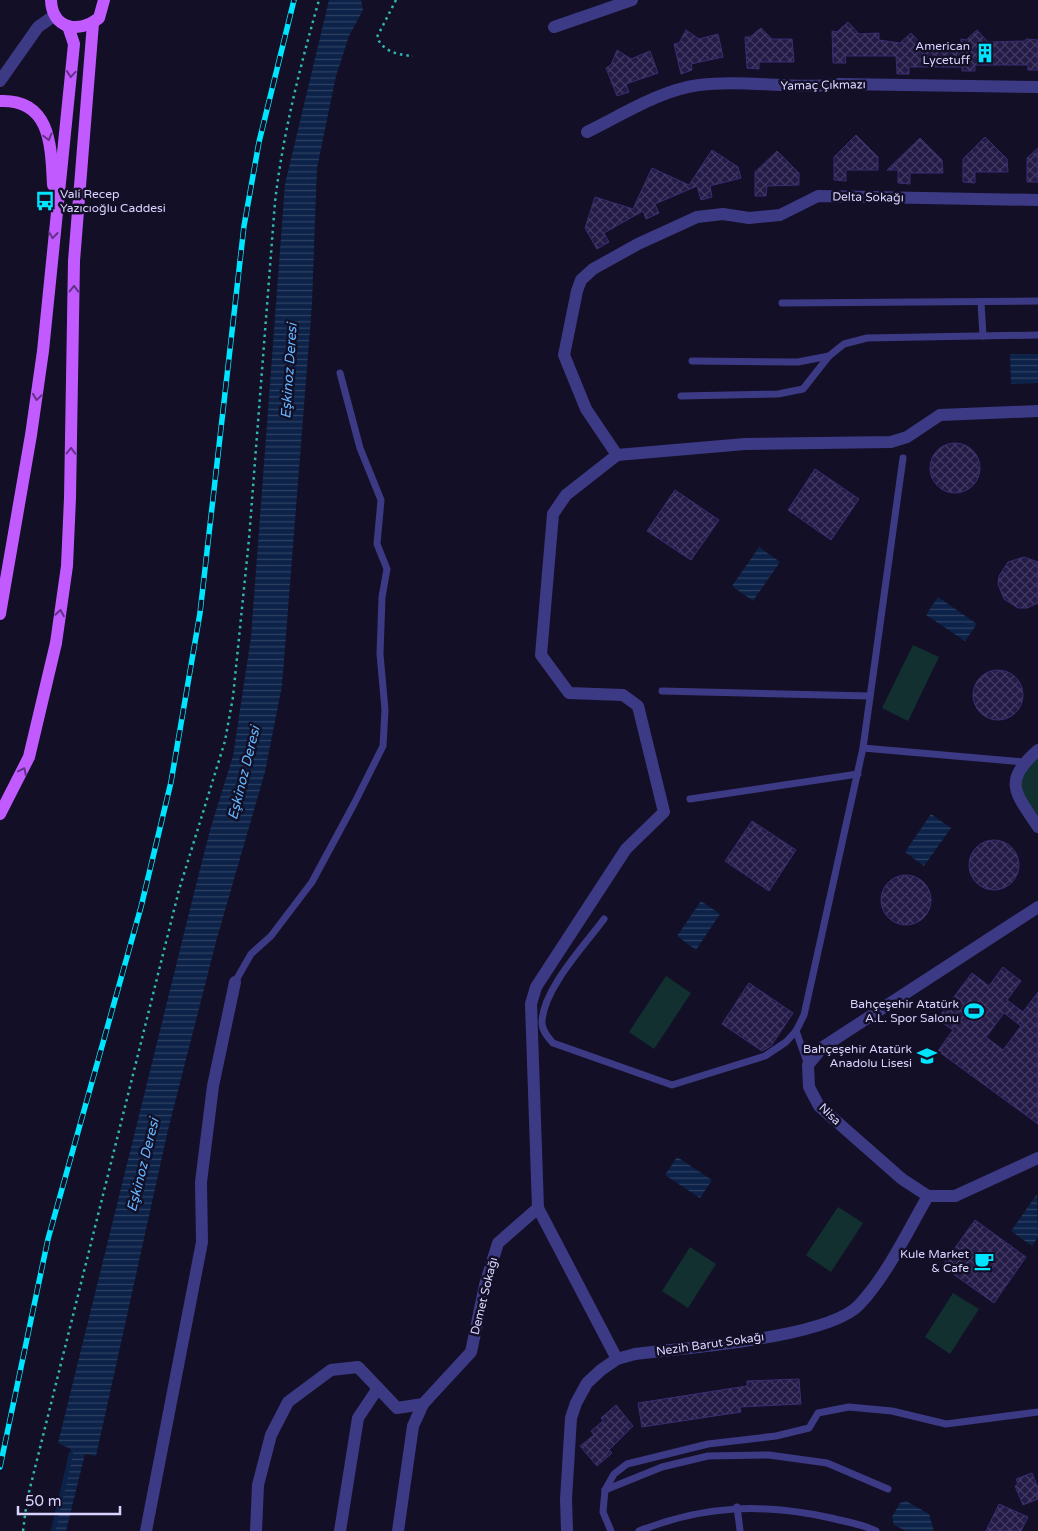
<svg xmlns="http://www.w3.org/2000/svg" width="1038" height="1531" viewBox="0 0 1038 1531" font-family="'Varela Round',sans-serif">
	<style>
		.green { fill: #12302f }
		.water { fill: url(#water-rules) }
		.lines { fill: none; stroke-linecap: round; stroke-linejoin: round }
		.stream { stroke: #0c2248; stroke-width: 4.5 }
		.building { fill: url(#building-cross-hatch); stroke: #3b2d73; fill-rule: evenodd }
		.path { stroke: #2fb8b0; stroke-width: 2.5; stroke-dasharray: 2.5 4; stroke-linecap: butt }
		.service { stroke: #3d3a85; stroke-width: 7 }
		.minor { stroke: #3d3a85; stroke-width: 12 }
		.tertiary { stroke: #3d3a85; stroke-width: 12 }
		.primary { stroke: #c25bff; stroke-width: 12 }
		.rail-casing { stroke: #00e5ff; stroke-width: 5.5 }
		.rail { stroke: #130f26; stroke-width: 4; stroke-dasharray: 11; stroke-linecap: butt }
		.oneway { stroke: #623188 }
		.labels { text-anchor: middle; dominant-baseline: central; stroke-width: 5; stroke-linejoin: round; paint-order: stroke }
		.poi-label { font-size: 12px; fill: #d9d4ff; stroke: #130f26; text-anchor: end }
		.street-label { font-size: 12px; fill: #d9d4ff; stroke: #130f26 }
		.water-label { font-size: 14px; font-style: italic; fill: #62b6ff; stroke: #130f26 }
	</style>
	<defs>
		<pattern id="water-rules" width="6" height="5" patternUnits="userSpaceOnUse" patternTransform="scale(1.25)"><rect width="6" height="5" fill="#0c2248"/><path d="M0 2.5h6" fill="none" stroke="#2f4163"/></pattern>
		<pattern id="building-cross-hatch" width="8" height="8" patternUnits="userSpaceOnUse" patternTransform="scale(1.25)"><rect width="8" height="8" fill="#241b47"/><path d="M0 0l8 8M0 8l8-8" fill="none" stroke="#433b63"/></pattern>
	</defs>
	<rect width="100%" height="100%" fill="#130f26"/>
	<g class="green">
		<polygon points="913,645 939,657 908,721 882,708"/>
		<polygon points="1038,750 1038,827 1016,776"/>
		<polygon points="666,976 691,993 654,1049 629,1032"/>
		<polygon points="838,1207 863,1223 831,1272 806,1255"/>
		<polygon points="690,1247 716,1264 688,1308 662,1291"/>
		<polygon points="953,1293 979,1309 950,1354 925,1337"/>
	</g>
	<g class="water">
		<polygon points="329,0 361,0 363,10 349,36 336,76 317,168 312,304 282,686 265,772 217,938 168,1130 96,1456 85,1454 66,1531 54,1531 71,1449 58,1443 192,901 210,830 233,756 251,637 285,184"/>
		<polygon points="1010,354 1038,354 1038,383 1011,384"/>
		<polygon points="759,547 780,562 753,601 732,586"/>
		<polygon points="938,597 977,624 965,641 926,615"/>
		<polygon points="931,814 951,828 924,866 905,852"/>
		<polygon points="701,901 720,914 696,950 677,936"/>
		<polygon points="677,1157 712,1180 700,1198 665,1175"/>
		<polygon points="1037,1194 1038,1237 1032,1246 1011,1231"/>
		<polygon points="906,1501 929,1514 934,1531 906,1531 894,1525 892,1517 900,1503"/>
	</g>
	<g class="lines">
		<polyline class="stream" points="53,1531 71,1454"/>
	</g>
	<g class="building">
		<polygon points="848,22 859,34 879,33 879,40 900,43 911,33 922,45 961,44 961,39 966,40 977,30 988,42 1026,41 1026,39 1038,40 1038,70 1028,70 1028,65 975,65 975,71 962,71 962,67 909,67 909,74 897,74 896,56 845,56 846,63 833,63 832,31 837,32"/>
		<polygon points="761,28 772,39 792,39 794,62 759,62 759,69 747,68 745,37 750,37"/>
		<polygon points="686,30 699,39 718,34 723,57 691,64 692,70 681,74 674,44 679,43"/>
		<polygon points="617,50 631,59 650,51 658,73 626,84 629,92 617,96 606,68 611,65"/>
		<polygon points="856,135 878,157 878,170 846,170 846,181 834,180 834,157"/>
		<polygon points="985,137 1007,159 1008,172 975,172 975,183 963,182 963,159"/>
		<polygon points="920,138 942,160 943,173 910,173 910,184 898,183 898,170 887,170"/>
		<polygon points="1038,148 1038,182 1027,182 1027,158"/>
		<polygon points="712,150 738,167 741,178 710,186 712,197 701,200 697,186 655,204 659,213 646,219 643,211 604,233 609,242 597,249 585,228 595,197 633,209 652,168 689,185"/>
		<polygon points="777,151 799,173 799,185 767,186 766,196 755,196 755,172"/>
		<circle cx="955" cy="468" r="25"/>
		<polygon points="815,469 859,499 831,540 788,510"/>
		<polygon points="675,490 719,520 691,560 647,531"/>
		<polygon points="1024,557 1038,562 1038,603 1027,608 1018,608 1004,599 998,584 999,576 1008,562"/>
		<circle cx="998" cy="695" r="25"/>
		<polygon points="752,821 796,850 769,891 725,861"/>
		<circle cx="994" cy="865" r="25"/>
		<circle cx="906" cy="900" r="25"/>
		<path d="M1003,967L1021,981L1007,1000L1023,1012L1038,992V1124L938,1051L953,1030L937,1019L972,973L989,986ZM1004,1013L1021,1026L1003,1050L986,1037Z"/>
		<polygon points="749,983 793,1013 771,1046 762,1051 722,1024"/>
		<polygon points="975,1220 1026,1257 994,1303 942,1266"/>
		<polygon points="799,1379 801,1404 740,1407 741,1412 642,1427 638,1403 747,1386 747,1381"/>
		<polygon points="616,1405 633,1426 609,1450 612,1453 597,1466 580,1446 594,1435 591,1431 603,1421 601,1418"/>
		<polygon points="1032,1473 1038,1488 1038,1499 1023,1505 1015,1486 1018,1484 1016,1479"/>
		<polygon points="999,1504 1028,1517 1021,1531 986,1531"/>
	</g>
	<g class="lines">
		<g class="path">
			<path d="M396,0L377,37C383,52 399,55 413,56"/>
			<path d="M23,1531L27,1500L179,890L225,741L233,697L249,539L275,202C283,133 300,67 319,0"/>
		</g>
		<g class="service">
			<polyline points="981,302 983,336"/>
			<polyline points="782,303 1038,301"/>
			<polyline points="692,361 798,362 829,356"/>
			<polyline points="681,396 778,394 803,389 829,356 844,344 867,338 1038,335"/>
			<polyline points="903,458 863,748 1024,762"/>
			<polyline points="662,691 870,696"/>
			<polyline points="690,799 858,774"/>
			<path d="M604,919C585,945 542,990 542,1023C542,1031 548,1037 553,1043L672,1085L765,1056L786,1042L796,1031L804,1015L863,748"/>
			<polyline points="235,982 251,954 271,936 312,882 354,804 383,746 385,710 380,654 382,597 387,569 377,544 381,500 360,448 340,373"/>
			<polyline points="796,1031 808,1065"/>
			<polyline points="605,1490 662,1467 708,1456 769,1455 827,1463 888,1489"/>
			<polyline points="737,1507 740,1530"/>
			<polyline points="611,1531 603,1512 605,1490 614,1474 627,1464 708,1444 776,1436 809,1428 818,1413 849,1407 892,1411 946,1424 1038,1412"/>
			<path d="M639,1531C704,1505 763,1503 831,1518C847,1522 862,1524 876,1531"/>
		</g>
		<g class="minor">
			<polyline points="554,27 632,0"/>
			<path d="M587,132C622,115 660,90 699,85C746,79 793,90 840,84L1038,87"/>
			<polyline points="1038,200 818,196 780,215 749,218 723,214 697,217 638,244 593,269 581,280 577,291 564,355 586,409 617,455 745,444 891,442 907,437 940,415 1038,411"/>
			<path d="M1038,750C1002,782 1015,792 1038,827"/>
			<polyline points="1038,907 823,1047 808,1065 809,1087 819,1106 902,1179 928,1196 955,1196 1038,1158"/>
			<polyline points="538,1208 531,1004 536,987 626,849 664,812 638,706 623,695 569,693 541,655 553,514 566,495 617,455"/>
			<polyline points="146,1531 202,1242 201,1182 213,1086 235,982"/>
			<polyline points="256,1531 258,1485 271,1435 288,1402 331,1370 358,1367 397,1408 423,1404"/>
			<polyline points="340,1531 358,1418 378,1388"/>
			<polyline points="398,1531 413,1426 423,1404 471,1352 485,1285 498,1243 538,1208 617,1359"/>
			<path d="M567,1531L566,1499L571,1418L576,1403L587,1383L601,1370L617,1359L635,1354C684,1348 828,1338 859,1305C888,1274 907,1232 928,1196"/>
		</g>
		<polyline class="tertiary" points="0,81 38,27 55,15"/>
		<g class="primary">
			<path d="M51,0C52,29 79,34 99,18L104,0"/>
			<path d="M0,101C51,99 51,146 53,185"/>
			<polyline points="0,614 31,435 43,351 74,44 68,26"/>
			<polyline points="0,814 29,757 56,643 67,566 70,498 74,261 93,23"/>
		</g>
		<defs>
			<polyline id="rail" points="0,1467 48,1239 141,907 171,782 200,613 244,226 259,142 294,0"/>
		</defs>
		<use href="#rail" class="rail-casing"/>
		<use href="#rail" class="rail"/>
	</g>
	<defs><path id="oneway-chevron" d="M-2-3.5L2.5 0L-2 3.5" fill="none" stroke-width="1.6" stroke-linecap="round" stroke-linejoin="round" transform="scale(1.25)"/></defs>
	<g class="oneway">
		<use href="#oneway-chevron" transform="translate(71 74) rotate(95)"/>
		<use href="#oneway-chevron" transform="translate(48 137) rotate(75)"/>
		<use href="#oneway-chevron" transform="translate(53 235) rotate(96)"/>
		<use href="#oneway-chevron" transform="translate(74 289) rotate(-89)"/>
		<use href="#oneway-chevron" transform="translate(37 397) rotate(98)"/>
		<use href="#oneway-chevron" transform="translate(71 451) rotate(-89)"/>
		<use href="#oneway-chevron" transform="translate(60 613) rotate(-81)"/>
		<use href="#oneway-chevron" transform="translate(23 771) rotate(-64)"/>
	</g>
	<defs>
		<symbol id="building-bare" viewBox="-9 -9 18 18"><path d="M-4-6H4V6H1V3H-1V6H-4ZM-2.5-4.3h1.7v1.8h-1.7ZM.8-4.3h1.7v1.8H.8ZM-2.5-1h1.7V.8h-1.7ZM.8-1h1.7V.8H.8Z" fill="#00e5ff" stroke="#130f26" stroke-width="2.5" paint-order="stroke"/></symbol>
		<symbol id="bus-bare" viewBox="-9 -9 18 18"><path d="M-5-6H5V4H4V6H2V4H-2V6H-4V4H-5ZM-3.5-4V0h7V-4ZM-3.5 1.2v1.5H-2V1.2ZM2 1.2v1.5H3.5V1.2Z" fill="#00e5ff" stroke="#130f26" stroke-width="2.5" paint-order="stroke"/></symbol>
		<symbol id="stadium-bare" viewBox="-9 -9 18 18"><path d="M0-5a6.5 5 0 1 0 0 10a6.5 5 0 1 0 0-10ZM-3.5-1.8h7v3.6h-7Z" fill="#00e5ff" stroke="#130f26" stroke-width="2.5" paint-order="stroke"/></symbol>
		<symbol id="school-bare" viewBox="-9 -9 18 18"><path d="M0-5L7-2L0 1L-7-2ZM-4 1L0 2.5L4 1V4Q0 6-4 4Z" fill="#00e5ff" stroke="#130f26" stroke-width="2.5" paint-order="stroke"/></symbol>
		<symbol id="cafe-bare" viewBox="-9 -9 18 18"><path d="M-5.5-4.5H6V0H3Q3 3.5 0 3.5H-2.5Q-5.5 3.5-5.5 0ZM3-3.2v2h1.7v-2ZM-6 4.5H4V6H-6Z" fill="#00e5ff" stroke="#130f26" stroke-width="2.5" paint-order="stroke"/></symbol>
	</defs>
	<g fill-rule="evenodd">
		<use href="#building-bare" x="971" y="39" width="28" height="28"/>
		<use href="#bus-bare" x="31" y="187" width="28" height="28"/>
		<use href="#stadium-bare" x="960" y="997" width="28" height="28"/>
		<use href="#school-bare" x="913" y="1042" width="28" height="28"/>
		<use href="#cafe-bare" x="970" y="1247" width="28" height="28"/>
	</g>
	<g class="labels">
		<g class="poi-label">
			<text x="970" y="46">American<tspan x="970" dy="14">Lycetuff</tspan></text>
			<text x="60" y="194" text-anchor="start">Vali Recep<tspan x="60" dy="14">Yazıcıoğlu Caddesi</tspan></text>
			<text x="959" y="1004">Bahçeşehir Atatürk<tspan x="959" dy="14">A.L. Spor Salonu</tspan></text>
			<text x="912" y="1049">Bahçeşehir Atatürk<tspan x="912" dy="14">Anadolu Lisesi</tspan></text>
			<text x="969" y="1254">Kule Market<tspan x="969" dy="14">&amp; Cafe</tspan></text>
		</g>
		<g class="street-label">
			<text transform="translate(823 85) rotate(-1)">Yamaç Çıkmazı</text>
			<text transform="translate(868 197) rotate(1)">Delta Sokağı</text>
			<text transform="translate(830 1114) rotate(44)">Nisa</text>
			<text transform="translate(484 1296) rotate(-76)">Demet Sokağı</text>
			<text transform="translate(710 1344) rotate(-8)">Nezih Barut Sokağı</text>
		</g>
		<g class="water-label">
			<text transform="translate(289 371) rotate(-86)">Eşkinoz Deresi</text>
			<text transform="translate(244 773) rotate(-76)">Eşkinoz Deresi</text>
			<text transform="translate(143 1165) rotate(-76)">Eşkinoz Deresi</text>
		</g>
	</g>
	<path d="M18 1506v8h102v-8" fill="none" stroke="#d9d4ff" stroke-width="2.5"/>
	<text x="25" y="1506" font-size="15" fill="#d9d4ff" stroke="#130f26" stroke-width="4" paint-order="stroke">50 m</text>
</svg>
